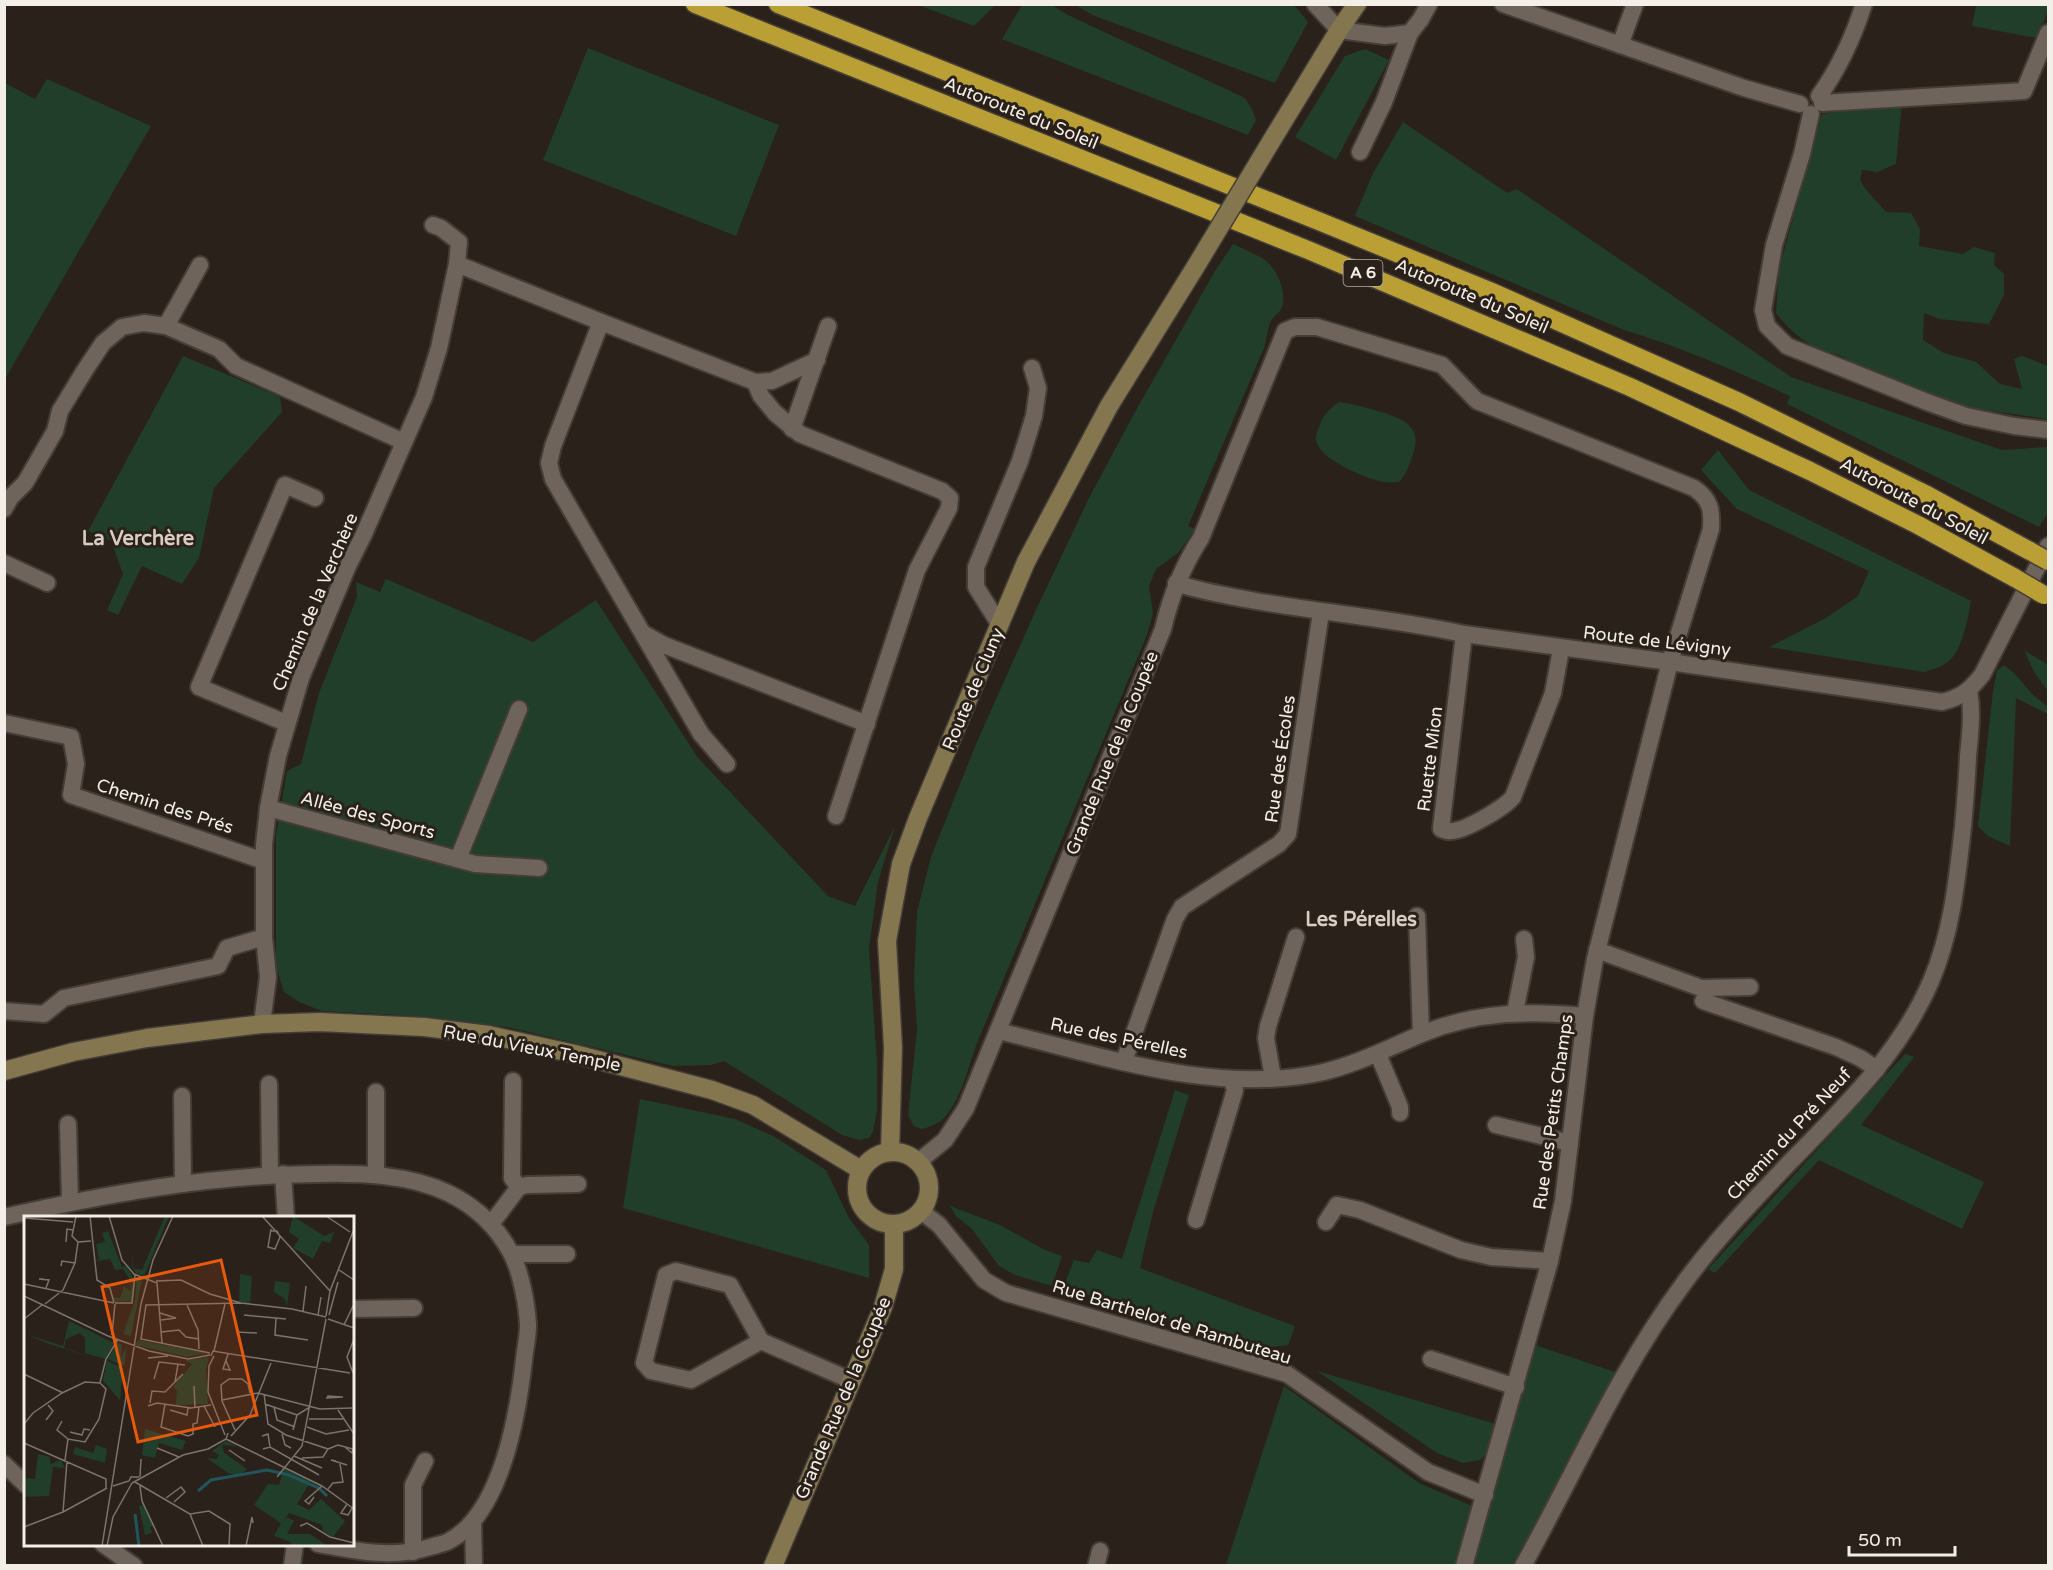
<svg xmlns="http://www.w3.org/2000/svg" width="2053" height="1570" viewBox="0 0 2053 1570" font-family="'Varela Round',sans-serif">
	<style>
		.green { fill: #213e2b }
		.lines { fill: none; stroke-linecap: round; stroke-linejoin: round }
		.minor-casing { stroke: #443d37; stroke-width: 20 }
		.secondary-casing { stroke: #443d37; stroke-width: 21 }
		.motorway-casing { stroke: #443d37; stroke-width: 21 }
		.minor { stroke: #6e645b; stroke-width: 16 }
		.secondary { stroke: #84764f; stroke-width: 18 }
		.motorway { stroke: #b99f34; stroke-width: 18 }
		.secondary-bridge-casing { stroke: #443d37; stroke-width: 21; stroke-linecap: butt }
		.motorway-bridge-casing { stroke: #443d37; stroke-width: 21; stroke-linecap: butt }
		.secondary-bridge { stroke: #84764f; stroke-width: 18 }
		.motorway-bridge { stroke: #b99f34; stroke-width: 18 }
		.labels { text-anchor: middle; dominant-baseline: central; stroke-width: 6; stroke-linejoin: round; paint-order: stroke }
		.shield { fill: #2a211a; stroke: #b7b0ab; stroke-width: 1.5 }
		.shield-label { font-size: 16px; font-weight: bold; fill: #f4eee9 }
		.street-label { font-size: 18px; fill: #f4eee9; stroke: #2a211a }
		.neighbourhood-label { font-size: 20px; font-weight: bold; fill: #d8cdc3; stroke: #2a211a }
		.inset-river { fill: none; stroke: #1f565c; stroke-width: 3 }
		.inset-road { fill: none; stroke: #7b736d; stroke-width: 1.5 }
		.view { fill: #e8590c; fill-opacity: 0.15; stroke: #e8590c; stroke-width: 3 }
		.inset-edge { fill: none; stroke: #f4eee9; stroke-width: 3 }
	</style>
	<rect width="100%" height="100%" fill="#2a211a"/>
	<g class="green">
		<polygon points="918,5 995,4 995,5 974,26"/>
		<polygon points="1022,5 1052,5 1066,14 1245,98 1252,109 1256,120 1248,135 1002,39"/>
		<polygon points="1075,5 1294,5 1308,22 1275,83 1095,16"/>
		<polygon points="1976,5 2048,5 2048,11 2037,38 1972,26"/>
		<polygon points="588,48 779,125 736,236 543,160"/>
		<polygon points="1365,49 1389,60 1336,160 1295,137 1345,56"/>
		<polygon points="47,79 151,126 5,379 5,83 35,99"/>
		<path d="M1902,103L1896,164L1877,172L1862,170L1860,180C1866,192 1877,201 1886,212L1911,213L1920,229L1919,246L1963,254L1974,247L1995,253L1994,265L2004,274V295L1989,324L1939,319L1924,313L1923,340L1944,353L1976,362L2000,384L2022,389L2014,359L2022,356L2048,366V419L1970,408L1853,364C1839,352 1835,355 1819,349C1802,342 1787,327 1776,313L1779,269L1822,114Z"/>
		<path d="M1403,122L1507,193L1517,189L1791,377L2002,450L2048,447V513L2039,527L1787,404L1790,396C1736,371 1681,347 1624,330L1355,216L1373,173Z"/>
		<path d="M1233,244C1243,249 1257,254 1266,261C1278,270 1287,294 1282,307C1280,313 1274,315 1271,321C1267,329 1267,339 1264,348L1188,526L1195,529L1179,552L1156,569L1149,586L1153,613L1147,635L977,1043C968,1067 962,1098 944,1118C938,1124 930,1127 922,1129L914,1126L908,1115L917,1030L914,981L917,912L931,857L976,744L1035,612L1089,498L1135,412L1215,271Z"/>
		<polygon points="183,356 280,397 282,412 214,488 199,558 182,584 142,566 118,615 107,610 123,574 111,541 88,531"/>
		<path d="M1339,402C1354,404 1367,408 1381,412C1405,419 1424,428 1412,457C1409,466 1406,474 1399,482C1395,482 1390,483 1385,482C1368,480 1318,459 1316,440C1315,437 1318,430 1319,427C1323,415 1329,409 1339,402Z"/>
		<path d="M1718,450L1749,490L1971,601C1968,618 1963,647 1950,660C1943,667 1933,669 1924,672L1769,647L1826,618L1858,596L1869,571L1737,509L1701,470Z"/>
		<polygon points="386,579 533,642 596,600 698,758 828,896 855,906 895,826 878,882 869,948 877,1062 877,1110 873,1132 869,1138 859,1140 842,1135 724,1061 711,1065 673,1066 507,1027 402,1015 322,1011 299,1002 284,992 276,966 276,836 287,771 301,764 319,693 357,597 356,582 380,592"/>
		<polygon points="2024,650 2048,665 2048,691 2034,672"/>
		<polygon points="2004,665 2014,673 2033,695 2048,707 2048,714 2016,698 2010,846 1988,836 1978,826 1993,691 1997,670"/>
		<polygon points="1905,1054 1914,1057 1861,1125 1984,1182 1962,1229 1819,1160 1715,1273 1708,1269"/>
		<polygon points="1175,1090 1189,1095 1153,1212 1140,1268 1295,1326 1288,1345 1261,1348 1063,1288 1074,1260 1089,1263 1097,1250 1122,1259"/>
		<polygon points="640,1099 735,1119 775,1137 826,1170 849,1218 869,1245 869,1278 623,1208"/>
		<polygon points="950,1206 1000,1225 1045,1250 1062,1256 1052,1286 1015,1275 999,1266 972,1229 956,1216"/>
		<polygon points="1532,1344 1618,1373 1516,1565 1472,1566"/>
		<polygon points="1317,1371 1499,1425 1490,1450 1480,1460 1463,1463 1437,1453"/>
		<polygon points="1284,1386 1419,1483 1472,1506 1455,1565 1226,1565"/>
	</g>
	<g class="lines">
		<defs>
			<g id="minor">
				<polyline points="1315,4 1339,30 1385,36 1410,33 1421,19 1429,4"/>
				<polyline points="1503,4 1744,88 1800,104"/>
				<polyline points="1620,45 1635,4"/>
				<path d="M1819,96C1840,67 1853,38 1864,4"/>
				<polyline points="1822,103 2024,91 2048,33"/>
				<polyline points="1811,114 1802,154 1774,245 1763,310 1767,326 1787,346 1927,402 1966,416 2014,426 2048,430"/>
				<polyline points="1360,152 1384,102 1410,33"/>
				<polyline points="457,264 601,322 553,446 549,463 553,479 701,734 727,764"/>
				<polyline points="601,322 755,382 772,381 817,360"/>
				<polyline points="166,326 200,265"/>
				<polyline points="755,382 761,396 775,413 800,434 942,491 950,498 949,508 917,570 836,816"/>
				<polyline points="792,429 828,326"/>
				<polyline points="4,509 11,497 25,483 55,431 60,411 85,370 103,343 122,327 144,323 166,326 219,349 236,366 404,442"/>
				<polyline points="4,563 47,583"/>
				<path d="M1176,583C1202,592 1229,596 1256,601C1325,613 1396,619 1464,634L1670,662L1942,702C1962,697 1969,691 1982,675L2048,546"/>
				<polyline points="1000,625 976,587 976,567 1020,461 1034,416 1038,388 1032,368"/>
				<path d="M1464,634L1441,829C1444,830 1447,832 1451,831C1465,831 1504,808 1513,797L1553,693L1561,649"/>
				<polyline points="646,635 664,645 867,724"/>
				<polyline points="4,723 71,737 76,764 71,795 264,861"/>
				<polyline points="286,723 199,687 285,485 315,498"/>
				<polyline points="268,808 475,864 539,868"/>
				<polyline points="458,859 519,709"/>
				<polyline points="1417,916 1421,1034"/>
				<polyline points="1597,950 1701,988 1750,987"/>
				<polyline points="1703,1001 1836,1047 1860,1058 1877,1069"/>
				<polyline points="4,1011 44,1014 64,998 218,966 227,948 264,937"/>
				<polyline points="1515,1012 1526,957 1524,939"/>
				<polyline points="262,1024 268,977 264,937 264,845 268,808 278,756 301,678 348,566 364,534 424,397 439,348 457,264 459,242 441,228 433,225"/>
				<path d="M998,1031C1100,1055 1213,1095 1319,1073C1356,1065 1390,1047 1424,1033C1479,1011 1528,1011 1585,1016"/>
				<polyline points="1378,1054 1400,1107 1400,1113"/>
				<polyline points="1124,1061 1175,919 1182,907 1279,844 1288,834 1321,612"/>
				<polyline points="1273,1078 1266,1038 1268,1026 1296,937"/>
				<polyline points="513,1081 512,1178 519,1187"/>
				<polyline points="269,1084 270,1175"/>
				<polyline points="182,1096 183,1184"/>
				<polyline points="68,1124 70,1202"/>
				<polyline points="1496,1125 1570,1143"/>
				<path d="M918,1162L945,1140L966,1108L1163,629C1171,595 1182,567 1201,538L1285,331L1295,327H1317L1442,365L1477,401L1694,488C1711,500 1712,510 1711,529L1670,662L1595,959L1585,1016L1563,1201L1550,1261L1464,1566"/>
				<polyline points="283,1174 286,1218"/>
				<polyline points="376,1175 376,1092"/>
				<polyline points="921,1211 939,1225 984,1280 1006,1293 1287,1374 1428,1472 1485,1495"/>
				<path d="M4,1217C107,1194 211,1175 317,1174C360,1173 408,1174 448,1193C475,1206 497,1227 511,1253C521,1272 527,1304 528,1325C528,1337 525,1349 524,1360C518,1413 502,1513 449,1541C444,1544 436,1545 430,1547C393,1559 356,1551 318,1544"/>
				<polyline points="1196,1220 1235,1090 1232,1080"/>
				<polyline points="1326,1222 1337,1205 1360,1210 1461,1250 1491,1257 1550,1261"/>
				<polyline points="491,1224 519,1187 527,1185 578,1184"/>
				<polyline points="512,1254 567,1254"/>
				<polyline points="352,1309 414,1308"/>
				<polyline points="761,1341 691,1380 651,1371 644,1363 666,1275 676,1271 730,1285 761,1341 850,1380"/>
				<polyline points="1431,1359 1516,1387"/>
				<polyline points="4,1464 26,1485"/>
				<polyline points="473,1522 474,1566"/>
				<polyline points="103,1544 134,1566"/>
				<polyline points="413,1552 413,1485 425,1461"/>
				<polyline points="292,1566 295,1544"/>
				<polyline points="1096,1566 1100,1551"/>
				<path d="M1523,1566C1576,1471 1619,1370 1684,1283C1716,1239 1754,1200 1791,1161C1844,1107 1901,1052 1931,981C1952,932 1957,880 1963,827C1965,804 1967,780 1968,756C1970,735 1973,712 1969,690"/>
			</g>
			<g id="secondary">
				<polyline points="1275,135 1339,30 1357,4"/>
				<polyline points="4,1071 73,1052 147,1038 262,1024 319,1022 424,1027 489,1035 575,1054 712,1090 753,1105 861,1170"/>
				<circle cx="893" cy="1188" r="36"/>
				<polyline points="890,1152 893,1047 887,941 901,864 918,818 1026,562 1109,406 1196,266"/>
				<polyline points="773,1566 883,1307 894,1269 894,1225"/>
			</g>
			<g id="motorway">
				<polyline points="695,4 1308,250 1630,387 1810,471 1918,525 2015,578"/>
				<polyline points="778,4 1321,222 1492,292 1739,402 1925,494 2030,551"/>
			</g>
		</defs>
		<use href="#minor" class="minor-casing"/>
		<use href="#secondary" class="secondary-casing"/>
		<use href="#motorway" class="motorway-casing"/>
		<use href="#minor" class="minor"/>
		<use href="#secondary" class="secondary"/>
		<use href="#motorway" class="motorway"/>
		<defs>
			<polyline id="secondary-bridge" points="1196,266 1275,135"/>
			<g id="motorway-bridge">
				<polyline points="2030,551 2048,561"/>
				<polyline points="2015,578 2044,595"/>
			</g>
		</defs>
		<use href="#secondary-bridge" class="secondary-bridge-casing"/>
		<use href="#motorway-bridge" class="motorway-bridge-casing"/>
		<use href="#secondary-bridge" class="secondary-bridge"/>
		<use href="#motorway-bridge" class="motorway-bridge"/>
	</g>
	<g class="labels">
		<rect class="shield" x="1343.5" y="260" width="39" height="26" rx="4.5"/>
		<g class="shield-label">
			<text x="1363" y="273">A 6</text>
		</g>
		<g class="street-label">
			<text transform="translate(1021 113) rotate(22)">Autoroute du Soleil</text>
			<text transform="translate(1472 296) rotate(23)">Autoroute du Soleil</text>
			<text transform="translate(1914 501) rotate(28)">Autoroute du Soleil</text>
			<text transform="translate(315 602) rotate(-67)">Chemin de la Verchère</text>
			<text transform="translate(1657 641) rotate(7)">Route de Lévigny</text>
			<text transform="translate(973 689) rotate(-67)">Route de Cluny</text>
			<text transform="translate(1112 753) rotate(-68)">Grande Rue de la Coupée</text>
			<text transform="translate(1280 759) rotate(-82)">Rue des Écoles</text>
			<text transform="translate(1430 759) rotate(-83)">Ruette Mion</text>
			<text transform="translate(165 806) rotate(18)">Chemin des Prés</text>
			<text transform="translate(368 815) rotate(15)">Allée des Sports</text>
			<text transform="translate(1119 1038) rotate(12)">Rue des Pérelles</text>
			<text transform="translate(532 1048) rotate(11)">Rue du Vieux Temple</text>
			<text transform="translate(1553 1112) rotate(-82)">Rue des Petits Champs</text>
			<text transform="translate(1789 1134) rotate(-47)">Chemin du Pré Neuf</text>
			<text transform="translate(1172 1322) rotate(17)">Rue Barthelot de Rambuteau</text>
			<text transform="translate(843 1398) rotate(-67)">Grande Rue de la Coupée</text>
		</g>
		<g class="neighbourhood-label">
			<text x="138" y="539">La Verchère</text>
			<text x="1361" y="920">Les Pérelles</text>
		</g>
	</g>
	<g transform="translate(24 1216)">
		<rect width="330" height="330" fill="#2a211a"/>
		<path d="M141,0H145L120,60L112,57L108,51V37L109,52L118,54ZM269,0L300,20L310,16L306,27L298,25L289,43L269,32L275,23L265,16ZM84,15L98,51L102,50L110,63L108,85L91,86L89,81L96,82L100,70L106,75L108,67L99,53L91,54L86,43L72,45L75,43L72,28L81,26L78,17ZM216,58L228,60L226,88L215,86ZM113,61L118,63L107,120L99,118L111,84ZM251,65L266,67L263,91L261,83L250,76ZM45,105L90,127L81,143L61,137V122L56,117L42,123L40,132L80,145L25,128L1,118L39,130ZM114,124L183,137L163,141L111,129ZM93,127L98,128L97,142L103,130L100,150L95,148L97,144L94,148L84,143ZM185,141L182,153L184,188L152,189L153,175L149,171L168,148L161,144ZM83,145L99,152L96,184L79,165ZM121,213L162,225L158,234L135,227L131,242L118,239ZM202,225L213,230L198,229L200,237L223,253L215,259L204,257L183,242L192,243L195,239L188,235ZM72,229L83,233L81,247L49,238L51,231L69,237ZM14,238L26,241V248L37,244L41,252L29,251L25,280L0,281V262L11,263ZM260,252L287,265L273,288L285,294L297,283L321,305L309,321L299,315L298,309L265,297L258,307L263,301L270,305L263,318H286L304,330H266L267,326L250,320L257,307L230,289L244,268L255,269ZM119,289L131,310L126,311L128,317L121,319L115,290Z" fill="#213e2b"/>
		<path class="inset-river" d="M174,275L187,264L243,254L265,259L295,272L303,280M111,298L115,330"/>
		<path class="inset-road" d="M52,0L48,20L54,26M66,0L73,64L86,72L90,87M85,0L98,44L110,58L133,67L138,127M238,0L306,75M302,0L326,16M0,2L49,6M247,15H253L256,21L251,33L244,31L247,13M42,26L43,13L49,14M37,50L38,45L51,47M315,54L330,64M20,63H15L25,64L22,72M132,65L157,64L186,78L217,87M0,68L90,87M0,80L84,120L125,135L164,143L186,139M91,87H108L111,59M21,88L39,74L51,47L54,26L67,25M163,89L174,114L175,133M279,95L282,70M136,97L152,102L137,104M220,99L262,103M294,99L297,81M305,99L314,66M302,100L306,75L330,13M252,102L251,119L284,124M0,103L18,89M304,103L330,112M320,109L329,90M137,116L155,114L162,121L175,123M212,116L233,117M190,135L201,88M186,137L117,123L122,89L217,87L268,93L302,101M187,140L189,135L326,157M190,140L185,150L184,176L201,219M124,142L144,140M202,145L206,154L199,153L204,138M329,157L323,141L330,123M0,158L39,177M330,161V193M130,163L135,146L161,149M151,166L154,148M76,167L82,143L93,125L88,118L91,88M170,170L171,192M240,178L244,208L262,219L304,233L299,241L278,242M304,180L318,181H319L303,182ZM198,184L234,177L296,193L328,192M126,187L128,175L141,176L159,158M141,188L137,211L164,220L169,218V208L173,207L175,191M241,188L273,199M124,190L133,187L167,192L187,189M180,190L191,211M250,191L253,204L271,211M146,194L163,199L164,192M314,194L330,218M285,203H319M22,204L29,195L24,189M38,205L33,214L44,223M0,208L9,197L38,177L61,166L76,167M283,211L302,218L325,214M211,214L198,185L197,169L205,163H218L224,168L226,177M269,214L273,199L286,191M46,216L58,219L60,213L66,214M204,217L202,223L298,270L330,293M258,218L261,229L267,232M207,220L226,199L247,147M238,220L244,218L246,231M0,227L82,263V273M133,232L155,241M239,233L246,231L295,259M304,233L314,229L329,233L328,237L321,231M205,234L221,245M270,240L298,252M41,244L44,223L61,226L75,203L82,173L76,167M312,245L307,244L323,249M116,261L117,243M253,261L278,230L302,103M111,266L166,298L179,330M108,267L159,239L184,233L202,223M89,270L105,265L107,261H115M116,270L118,285L139,330M304,273L309,267L319,266L316,248M290,281L285,288L281,285L298,270M142,282L157,271L161,276L150,286M323,288L317,297L324,299L328,292M39,296L43,245M166,298L185,295L206,308L205,330M276,310L283,307L306,321L330,327M0,311L39,296L83,272M78,330L117,88L129,44L149,0M83,330L89,301L108,267M222,330L228,301L229,307"/>
		<path class="view" d="M197,44L233,199L114,226L78,71Z"/>
		<rect width="330" height="330" class="inset-edge"/>
	</g>
	<rect width="2053" height="1570" fill="none" stroke="#f4eee9" stroke-width="12"/>
	<path d="M1849 1546v9h106v-9" fill="none" stroke="#f4eee9" stroke-width="3"/>
	<text x="1858" y="1546" font-size="18" fill="#f4eee9" stroke="#2a211a" stroke-width="4.5" paint-order="stroke">50 m</text>
</svg>
